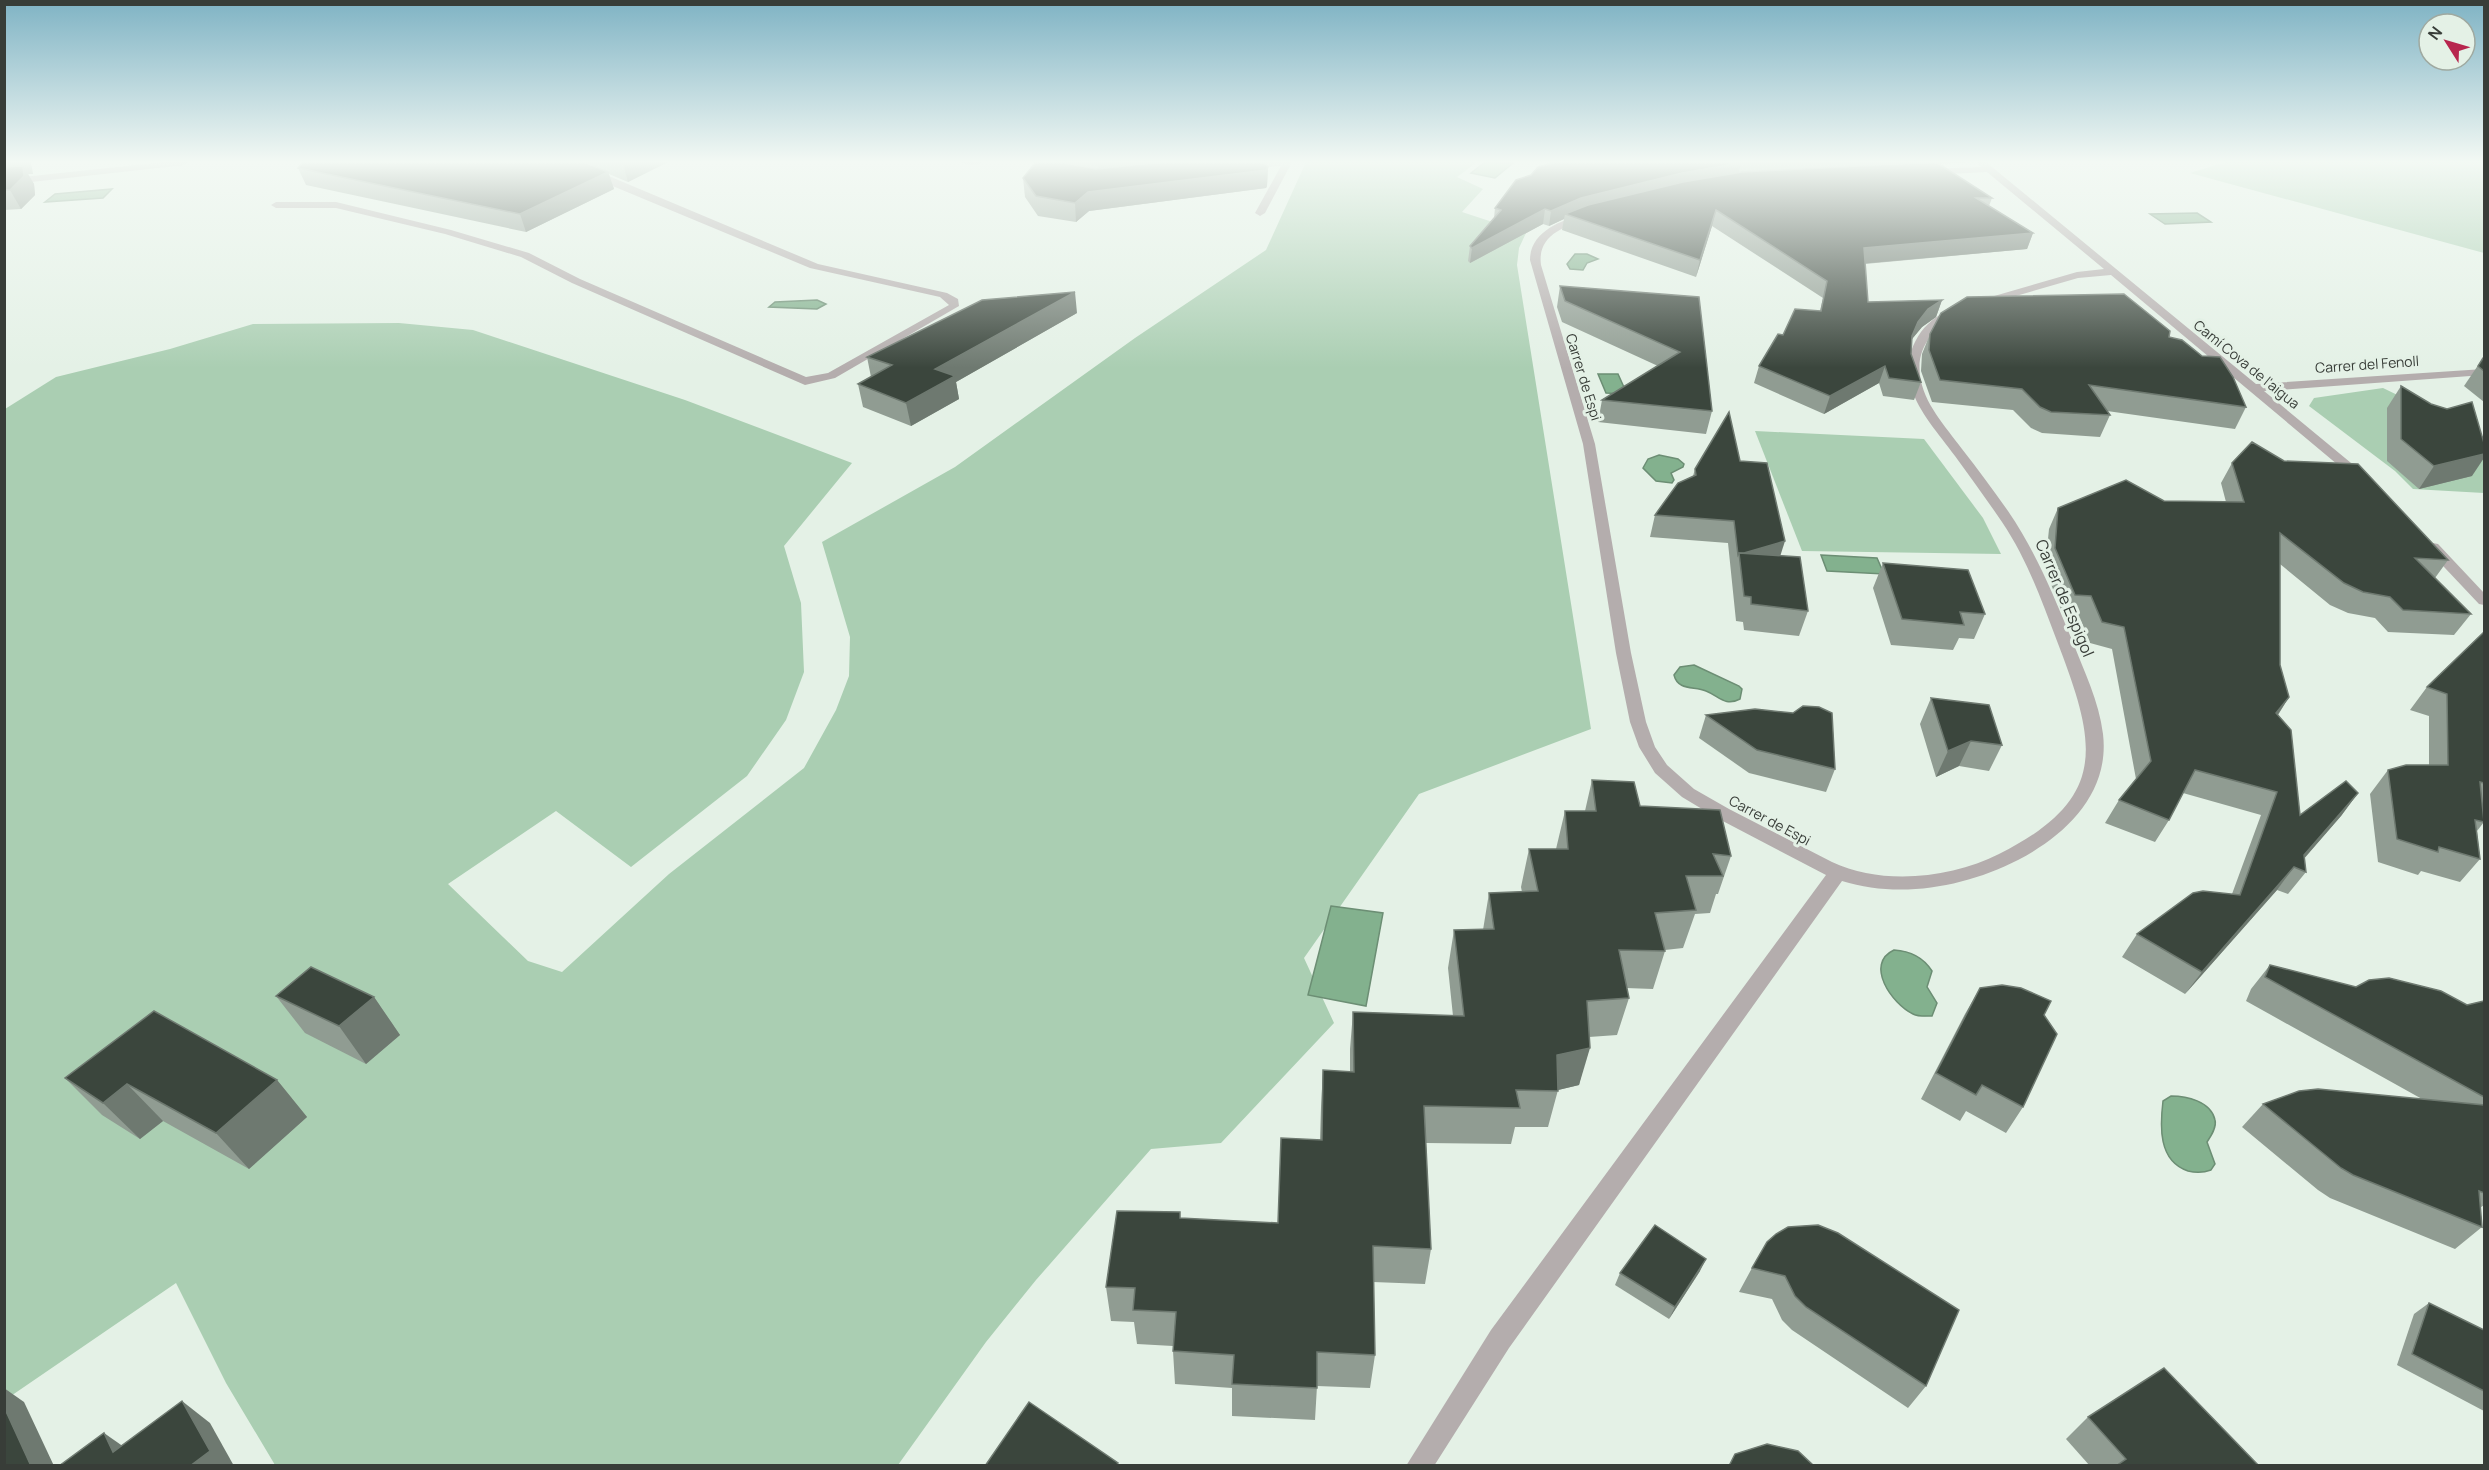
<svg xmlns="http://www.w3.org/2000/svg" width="2489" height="1470" viewBox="0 0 2489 1470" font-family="Manrope,sans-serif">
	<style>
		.green { fill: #aaceb2 }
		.water { fill: #83b18e; stroke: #6c8e74; stroke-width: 1.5 }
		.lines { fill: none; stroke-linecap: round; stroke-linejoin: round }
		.minor { fill: #b4adad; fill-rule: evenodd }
		.wall { fill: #909c92 }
		.shaded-wall { fill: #6e7970 }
		.building { fill: #3b463d; stroke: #6e7970; stroke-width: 1.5 }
		.labels { text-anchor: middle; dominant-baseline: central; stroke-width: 6; stroke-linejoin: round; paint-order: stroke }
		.far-street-label { font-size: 14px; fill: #383d38; stroke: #e4f1e6 }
		.street-label { font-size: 16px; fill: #383d38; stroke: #e4f1e6 }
	</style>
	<rect width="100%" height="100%" fill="#e4f1e6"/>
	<g class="green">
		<polygon points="1306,162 1477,162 1457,177 1483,189 1462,212 1526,233 1519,248 1517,265 1591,729 1419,794 1304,958 1334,1023 1221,1143 1151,1149 1036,1280 986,1342 898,1465 275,1465 226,1383 176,1283 5,1400 5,409 56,377 170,349 253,324 399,323 473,330 685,400 852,463 784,546 801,603 804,672 786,720 747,776 631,867 556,811 448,884 528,961 562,972 669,874 804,768 836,710 849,676 850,637 822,542 955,467 1135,338 1266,250"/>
		<polygon points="2226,162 2484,162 2484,257 2484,253 2190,173"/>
		<polygon points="2383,388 2484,437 2484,493 2413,489 2395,471 2309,406 2314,398"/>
		<polygon points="1755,431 1924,439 1983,518 2001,554 1802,551"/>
	</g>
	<g class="water">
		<polygon points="1485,162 1513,163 1495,178 1471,173"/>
		<polygon points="112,189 103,198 45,202 55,194"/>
		<polygon points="2197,213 2211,222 2165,224 2150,214"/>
		<polygon points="1575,254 1587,254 1598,259 1587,263 1583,270 1570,269 1567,264"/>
		<polygon points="817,300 826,304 817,309 769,307 775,302"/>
		<polygon points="1598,374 1618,374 1627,394 1606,393"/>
		<polygon points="1659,455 1678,459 1684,464 1683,467 1671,473 1674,480 1672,483 1656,481 1643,468 1648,459"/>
		<polygon points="1821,555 1877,558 1884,574 1827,571"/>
		<path d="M1694,665L1739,686L1742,689L1740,699C1725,707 1719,696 1706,691C1694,686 1678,691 1674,675L1680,667Z"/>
		<polygon points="1331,906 1383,913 1366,1006 1308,995"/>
		<path d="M1894,950C1911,951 1923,957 1932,971L1927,987L1937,1003L1932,1016C1926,1016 1919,1017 1913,1014C1892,1004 1864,964 1894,950Z"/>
		<path d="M2171,1096C2186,1096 2211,1101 2215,1120C2217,1127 2211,1136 2207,1142L2215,1164L2211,1170C2203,1173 2196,1173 2188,1171C2158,1161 2160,1126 2163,1101Z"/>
	</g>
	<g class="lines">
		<g class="minor">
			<polygon points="164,162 189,162 185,165 4,185 4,179"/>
			<polygon points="555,162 567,162 592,169 818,264 947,293 958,299 959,306 835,378 805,385 572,283 521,257 445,234 336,208 276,208 271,205 276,202 336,202 451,230 529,253 580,279 806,377 828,373 949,305 940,297 810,268"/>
			<path d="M961,162H983C978,166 965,166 961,162Z"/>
			<polygon points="1266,162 1292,162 1265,213 1260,216 1255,213 1281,166 1241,169 1237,166 1241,163"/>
			<polygon points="1977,162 1986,162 2256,384 2484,369 2484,375 2264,391 2368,477 2366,480 2356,480 2111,275 2078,278 1985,305 1977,305 1977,301 2077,272 2104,269 1987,172 1928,175 1924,172 1928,169 1981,167"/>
			<path d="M1583,214L1588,217L1586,219C1563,227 1537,236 1541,265L1595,444L1631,653L1646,722L1655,747L1667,765L1694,789L1729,809L1832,862C1883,886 1951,878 1999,854C2111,798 2096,743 2057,641C2041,599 2027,559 2002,522C1987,500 1971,478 1955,456C1939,434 1919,413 1911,387C1901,355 1921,318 1954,309L1958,310V314C1935,328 1916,346 1920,375C1923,403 1946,427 1962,449C1978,469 1993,490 2008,511C2036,552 2053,594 2072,640C2084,671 2099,701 2103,734C2110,793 2066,835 2018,860C1965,887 1900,899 1842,881L1509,1348L1434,1466H1406L1491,1330L1826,875L1717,818L1682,797L1655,773L1639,747L1630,722L1616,653L1583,444L1530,260C1530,232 1560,221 1583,214Z"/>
			<polygon points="2433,543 2438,544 2484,593 2484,605 2479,604 2428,550 2426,547"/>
		</g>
	</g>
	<g class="wall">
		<polygon points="4,162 33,174 28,174 34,184 35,195 21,209 4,210"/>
		<polygon points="303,162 668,162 628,182 609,174 614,189 526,232 306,185 298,168"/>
		<polygon points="1065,162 1263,162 1268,167 1267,186 1266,188 1089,211 1076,222 1038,216 1025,197 1023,178"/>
		<polygon points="1554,162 1975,162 1939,164 1992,198 1989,206 2033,233 2027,249 1865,264 1868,302 1942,300 1936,317 1922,327 1912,339 1911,354 1921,382 1914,400 1883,396 1879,383 1824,414 1754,383 1759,366 1783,335 1820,311 1823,298 1712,226 1696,277 1562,230 1564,219 1549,226 1543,224 1470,263 1468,261 1470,246 1494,218 1495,208 1531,175 1553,163"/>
		<polygon points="1560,286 1699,297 1712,411 1706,434 1598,422 1602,400 1658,366 1562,322 1557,307"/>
		<polygon points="1077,313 956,382 959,399 911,426 863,407 858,384 871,377 867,357"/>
		<polygon points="1930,334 2169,337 2246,407 2235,429 2107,411 2110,415 2100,437 2042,433 2031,428 2013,410 1932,402 1921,371 1922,354"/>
		<polygon points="2483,358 2484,358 2484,402 2464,386"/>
		<polygon points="2401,386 2472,476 2419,489 2387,461 2387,408"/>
		<polygon points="1740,461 1780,556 1808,611 1799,636 1744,630 1743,622 1736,621 1728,543 1650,537 1655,515 1693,476 1695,469"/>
		<polygon points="2232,463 2448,560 2435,578 2471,614 2454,635 2388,632 2375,618 2348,613 2330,605 2280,564 2280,665 2289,697 2278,715 2300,815 2358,793 2341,816 2304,858 2306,872 2288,894 2277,890 2185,994 2122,957 2137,934 2232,894 2261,815 2183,793 2169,820 2155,842 2105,823 2119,800 2136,779 2112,649 2090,643 2080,618 2064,617 2045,569 2049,529 2058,508 2164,501 2226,502 2221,483"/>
		<polygon points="1883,563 1985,614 1974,639 1959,638 1953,650 1891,645 1873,588"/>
		<polygon points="2484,632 2484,813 2483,813 2484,822 2477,831 2480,859 2460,882 2421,871 2418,875 2378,862 2370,794 2388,770 2429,765 2429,716 2410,710 2427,687"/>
		<polygon points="1931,698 2002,745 1989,771 1959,766 1936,777 1920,724"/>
		<polygon points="1706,715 1835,769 1826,792 1749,773 1699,738"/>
		<polygon points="1592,780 1731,856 1718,894 1716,894 1710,913 1695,914 1683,948 1665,950 1665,951 1653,989 1626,988 1629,998 1617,1035 1589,1037 1579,1085 1558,1090 1548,1127 1515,1127 1511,1144 1426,1143 1431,1249 1425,1284 1373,1282 1375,1355 1370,1388 1317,1386 1315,1420 1232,1416 1232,1388 1175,1384 1173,1351 1173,1346 1137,1344 1134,1322 1111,1321 1106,1287 1181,1219 1278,1223 1320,1139 1321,1107 1323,1070 1350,1072 1350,1049 1353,1012 1453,1016 1448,968 1454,930 1483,930 1489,893 1522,892 1521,887 1529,849 1556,849 1565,811 1585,811"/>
		<polygon points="2270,965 2356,987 2467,1005 2484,1001 2484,1205 2480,1208 2482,1227 2455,1249 2330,1198 2318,1190 2242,1127 2263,1104 2422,1099 2246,1001 2251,989"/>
		<polygon points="1980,988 2044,1015 2023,1107 2006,1133 1966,1111 1960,1121 1921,1099 1965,1014"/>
		<polygon points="276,996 374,997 400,1035 366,1064 305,1033"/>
		<polygon points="65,1078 277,1080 307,1117 249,1169 163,1121 140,1139 102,1115"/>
		<polygon points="1767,1242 1926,1386 1908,1408 1792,1330 1782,1320 1772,1299 1739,1292 1752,1268"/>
		<polygon points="1700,1271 1669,1319 1615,1285 1620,1273"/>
		<polygon points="2429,1303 2484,1330 2484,1411 2397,1365 2414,1314"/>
		<polygon points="2088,1417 2259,1466 2090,1466 2066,1439"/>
	</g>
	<g class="shaded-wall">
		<polygon points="4,162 31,162 33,174 28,174 34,184 35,195 21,209 10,190 4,177"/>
		<polygon points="629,162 668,162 628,182 623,164"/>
		<polygon points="1097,162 1246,162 1098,177"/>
		<polygon points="1741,163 1738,177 1565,214 1564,219 1549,226 1551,211 1581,198 1682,173"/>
		<polygon points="1268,167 1267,186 1266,188 1089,211 1076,222 1075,203 1088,192"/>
		<polygon points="608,172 614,189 526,232 520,214"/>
		<polygon points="1545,209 1543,224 1470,263 1472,248"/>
		<polygon points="1716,210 1712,226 1696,277 1700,260"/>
		<polygon points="2033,233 2027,249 1859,264 1864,248"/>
		<polygon points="1075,292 1077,313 956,382 959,399 911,426 906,403 935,369"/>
		<polygon points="1942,300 1936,317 1922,327 1912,339 1912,336 1918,322 1928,309"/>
		<polygon points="1885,366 1879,383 1824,414 1830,396"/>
		<polygon points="2484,454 2484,458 2472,476 2419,489 2434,466"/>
		<polygon points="1785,541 1778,563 1739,554"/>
		<polygon points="2289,697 2275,719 2276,713"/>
		<polygon points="1971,741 1959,766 1936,777 1948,751"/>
		<polygon points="2358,793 2341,816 2296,868 2304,855"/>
		<polygon points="2294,867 2277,890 2185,994 2202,972"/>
		<polygon points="374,997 400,1035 366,1064 339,1026"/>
		<polygon points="1590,1048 1579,1085 1554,1091 1557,1055"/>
		<polygon points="277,1080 307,1117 249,1169 216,1133"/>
		<polygon points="127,1084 163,1121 140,1139 103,1103"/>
		<polygon points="1706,1259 1700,1271 1669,1319 1675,1307"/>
		<polygon points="4,1388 24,1402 54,1466 31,1466 4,1407"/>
		<polygon points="182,1401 210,1423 234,1466 190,1466"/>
		<polygon points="104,1433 134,1454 113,1452"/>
	</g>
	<g class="building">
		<polygon points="303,162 584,162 608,172 520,214 298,168"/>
		<polygon points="616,162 629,162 623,164"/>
		<polygon points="1036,162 1064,162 1065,163 1096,169 1164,162 1263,162 1268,167 1266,170 1088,192 1075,203 1036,196 1023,178"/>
		<polygon points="1554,162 1765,162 1741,163 1682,173 1581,198 1551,211 1545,209 1472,248 1470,246 1501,210 1495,208 1516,180 1531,175 1538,167 1553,163"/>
		<polygon points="1936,162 1992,198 1976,198 2033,233 1864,248 1868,302 1942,300 1928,309 1918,322 1912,336 1911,354 1921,382 1889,378 1885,366 1830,396 1759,366 1778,334 1783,335 1795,309 1821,311 1827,281 1716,210 1700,260 1565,214 1588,205 1683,182 1742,172"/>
		<polygon points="23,166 24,176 10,190 4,190 4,167"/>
		<polygon points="1560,286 1699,297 1712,411 1602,400 1680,352 1565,301"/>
		<polygon points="1075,292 935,369 955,376 906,403 858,384 892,365 867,357 982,300"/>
		<polygon points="2124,294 2170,331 2169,337 2182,340 2202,356 2220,357 2233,377 2246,407 2089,385 2110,415 2051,412 2040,407 2022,389 1940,380 1929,350 1930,334 1941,313 1967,297"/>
		<polygon points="2483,358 2484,358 2484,371 2478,366"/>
		<polygon points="2401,386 2431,404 2447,409 2472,402 2484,443 2484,454 2434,466 2401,439"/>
		<polygon points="1729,412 1740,461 1767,463 1785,541 1744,553 1739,553 1738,555 1734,521 1655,515 1678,483 1696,475 1695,469"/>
		<polygon points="2252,442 2284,461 2358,464 2448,560 2415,558 2471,614 2403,610 2390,597 2363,592 2344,583 2280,533 2280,665 2289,697 2276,713 2291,730 2300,815 2346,781 2358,793 2304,855 2306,872 2294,867 2202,972 2137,934 2193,893 2203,891 2240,895 2277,792 2195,770 2169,820 2119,800 2151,761 2124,627 2102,622 2091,596 2075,595 2055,548 2058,508 2126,480 2164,501 2244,502 2232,463"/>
		<polygon points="1739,553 1800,557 1808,611 1751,604 1751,597 1744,596"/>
		<polygon points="1883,563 1968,570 1985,614 1960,612 1964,625 1902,619"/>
		<polygon points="2484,632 2484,783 2480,782 2484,822 2475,820 2480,859 2439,847 2438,852 2397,839 2388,770 2406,765 2448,765 2447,694 2427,687"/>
		<polygon points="1931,698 1989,705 2002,745 1971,741 1948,751"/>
		<polygon points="1803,706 1819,707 1832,713 1835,769 1757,750 1706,715 1755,709 1793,713"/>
		<polygon points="1592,780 1634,782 1640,806 1720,810 1731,856 1713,854 1723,876 1686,876 1696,910 1655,913 1665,951 1619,950 1629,998 1587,1001 1590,1048 1557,1055 1558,1091 1516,1090 1520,1108 1424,1106 1431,1249 1373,1246 1375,1355 1317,1352 1317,1388 1232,1384 1234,1355 1173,1351 1176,1312 1133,1310 1135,1288 1106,1287 1117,1211 1180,1212 1180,1218 1278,1223 1281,1138 1322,1140 1323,1070 1354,1072 1353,1012 1464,1016 1454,930 1494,929 1489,893 1538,891 1529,849 1568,849 1565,811 1596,811"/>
		<polygon points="2270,965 2356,987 2369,980 2389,978 2441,991 2467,1005 2484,1001 2484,1097 2265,977"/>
		<polygon points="311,967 374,997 339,1026 276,996"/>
		<polygon points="2002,985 2021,988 2051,1001 2044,1015 2057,1034 2023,1107 1982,1085 1976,1095 1936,1073 1980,988"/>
		<polygon points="154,1011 277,1080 216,1133 127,1084 103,1103 65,1078"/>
		<polygon points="2318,1089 2484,1105 2484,1193 2479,1191 2482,1227 2353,1175 2341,1168 2263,1104 2299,1091"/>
		<polygon points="1655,1225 1706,1259 1675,1307 1620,1273"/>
		<polygon points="1818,1225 1838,1233 1959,1310 1926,1386 1806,1307 1795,1296 1785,1276 1752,1268 1767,1242 1776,1234 1788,1227"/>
		<polygon points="2429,1303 2484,1330 2484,1391 2412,1354"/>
		<polygon points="2164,1368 2259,1466 2116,1466 2126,1459 2088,1417"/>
		<polygon points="182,1401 210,1451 190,1466 59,1466 104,1433 113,1452"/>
		<polygon points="1029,1402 1118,1463 1116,1466 985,1466"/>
		<polygon points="4,1407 31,1466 4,1466"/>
		<polygon points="1767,1444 1798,1451 1814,1466 1729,1466 1735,1454"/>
	</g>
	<linearGradient id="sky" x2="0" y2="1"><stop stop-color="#7fb3c4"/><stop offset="0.44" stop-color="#f3f9f4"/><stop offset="1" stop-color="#f3f9f4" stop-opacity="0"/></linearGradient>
	<rect width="2489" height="368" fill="url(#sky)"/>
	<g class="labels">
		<g class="far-street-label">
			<text transform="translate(2247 364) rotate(39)">Camí Cova de l'aigua</text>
			<text transform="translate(2367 364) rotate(-4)">Carrer del Fenoll</text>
			<text transform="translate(1584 377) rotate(73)">Carrer de Espi</text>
			<text transform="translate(1770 820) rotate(28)">Carrer de Espi</text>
		</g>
		<g class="street-label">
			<text transform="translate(2065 598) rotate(67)">Carrer de Espigol</text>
		</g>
	</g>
	<rect width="2489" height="1470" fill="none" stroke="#383d38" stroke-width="12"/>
	<g transform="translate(2447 42) rotate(307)"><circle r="28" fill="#e4f1e6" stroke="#9fa9a0" stroke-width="1.5"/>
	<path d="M0-4.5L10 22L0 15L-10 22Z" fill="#b7264e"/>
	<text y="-9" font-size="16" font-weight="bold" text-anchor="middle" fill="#383d38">N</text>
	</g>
</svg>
